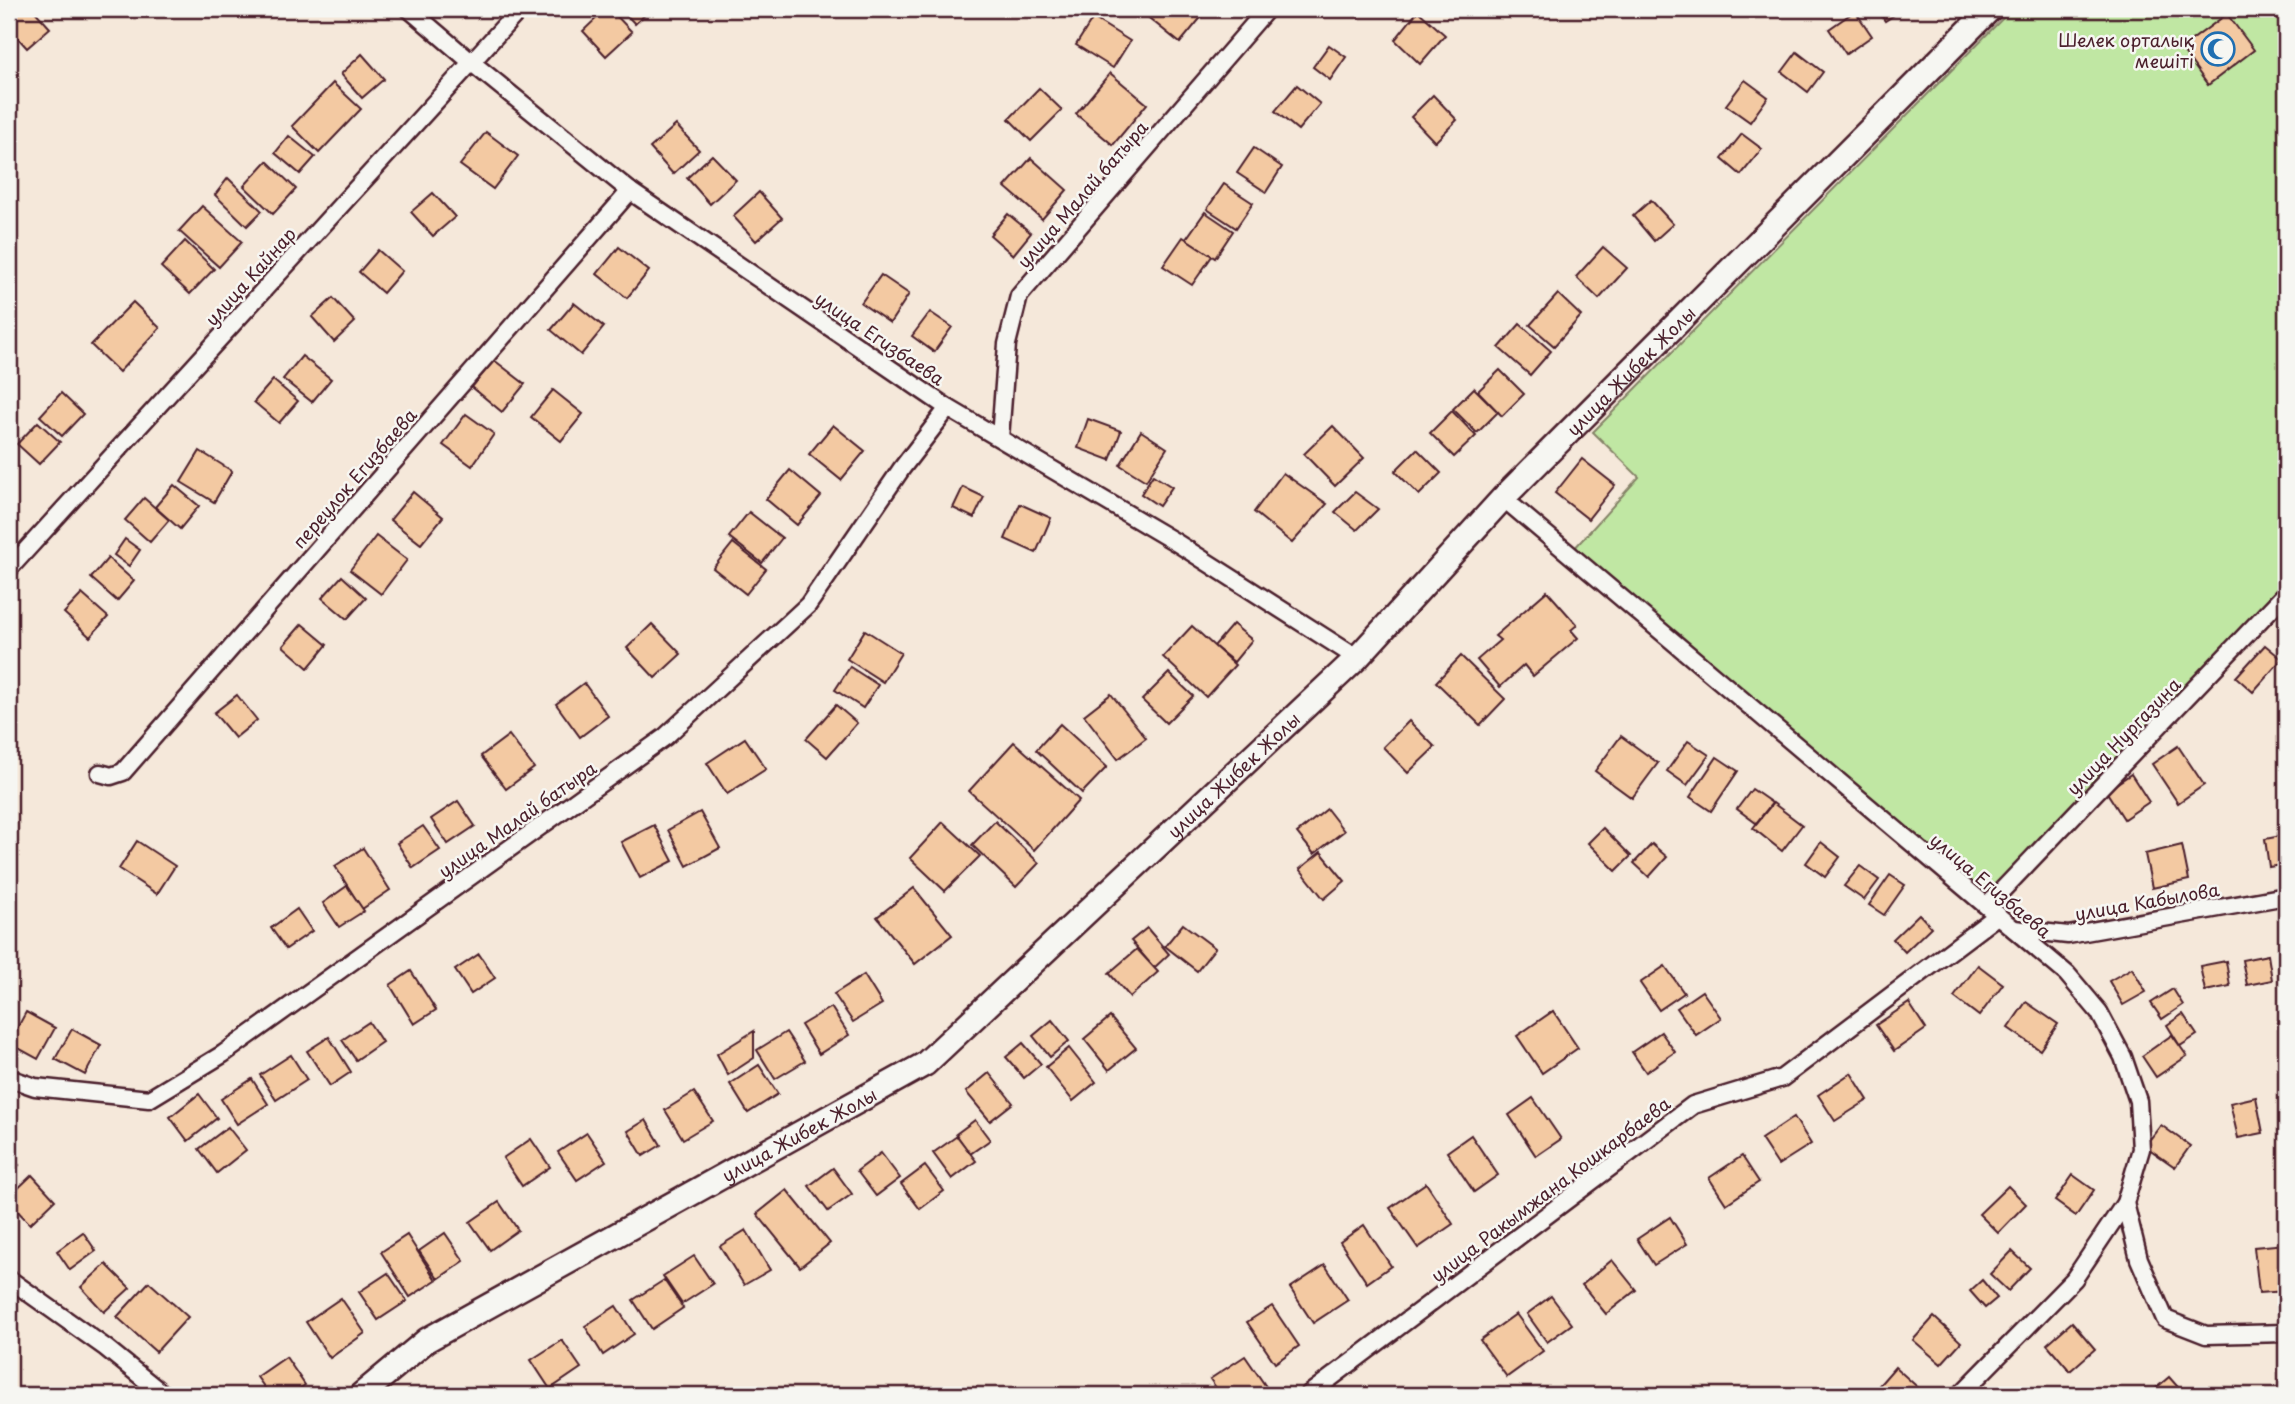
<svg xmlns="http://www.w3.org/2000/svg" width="2295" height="1404" viewBox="0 0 2295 1404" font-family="'Playpen Sans',sans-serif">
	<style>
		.green { fill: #c0e7a3; stroke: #858367; stroke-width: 2 }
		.building { fill: #f3c9a2; stroke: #4a1f2b; stroke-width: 2 }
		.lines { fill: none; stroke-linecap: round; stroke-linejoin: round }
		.street-casing { stroke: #4a1f2b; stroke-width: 21 }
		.secondary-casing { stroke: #4a1f2b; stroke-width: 28 }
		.street { stroke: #f6f6f2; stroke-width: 16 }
		.secondary { stroke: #f6f6f2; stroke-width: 23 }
		.labels { text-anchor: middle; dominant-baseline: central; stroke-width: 5; stroke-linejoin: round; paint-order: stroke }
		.poi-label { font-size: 18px; fill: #4a1f2b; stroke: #f6f6f2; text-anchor: end }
		.street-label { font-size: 18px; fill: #4a1f2b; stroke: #f6f6f2 }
	</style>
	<rect width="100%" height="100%" fill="#f5e8da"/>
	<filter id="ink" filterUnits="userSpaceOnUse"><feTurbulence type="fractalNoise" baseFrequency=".0143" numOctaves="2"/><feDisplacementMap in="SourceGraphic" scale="14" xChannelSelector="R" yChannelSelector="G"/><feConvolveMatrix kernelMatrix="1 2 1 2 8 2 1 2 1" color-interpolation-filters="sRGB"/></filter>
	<g filter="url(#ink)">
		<polygon class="green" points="2012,9 2286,9 2286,581 1984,901 1573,550 1639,477 1593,432"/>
		<g class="building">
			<polygon points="9,9 33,9 50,28 27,48 9,28"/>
			<polygon points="606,9 610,9 632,32 606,56 583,31"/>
			<polygon points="621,9 651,9 635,24"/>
			<polygon points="1156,9 1208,9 1180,43 1149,18"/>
			<polygon points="1877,9 1903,9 1885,21"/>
			<polygon points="1418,11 1445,35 1420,64 1395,40"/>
			<polygon points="1855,11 1872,36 1846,54 1829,29"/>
			<polygon points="2227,14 2254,50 2208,85 2181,48"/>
			<polygon points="1093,18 1130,41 1113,68 1076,45"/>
			<polygon points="1329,45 1346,57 1330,80 1313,67"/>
			<polygon points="1797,52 1823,72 1808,92 1782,72"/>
			<polygon points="362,54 384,79 362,98 341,74"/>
			<polygon points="1110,73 1147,104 1113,145 1076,114"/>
			<polygon points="1745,80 1768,97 1750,122 1726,105"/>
			<polygon points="333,83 361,109 319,153 292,126"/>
			<polygon points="1297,85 1320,104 1298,130 1275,111"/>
			<polygon points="1039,88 1062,110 1031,141 1009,119"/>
			<polygon points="1433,95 1457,120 1435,142 1411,117"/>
			<polygon points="676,125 699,150 673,174 650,148"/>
			<polygon points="486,132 518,156 493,189 460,165"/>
			<polygon points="1742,134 1762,149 1741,175 1722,159"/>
			<polygon points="289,136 315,157 300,174 275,153"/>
			<polygon points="1254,148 1282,167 1266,192 1237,173"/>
			<polygon points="712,155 736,180 710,204 687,178"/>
			<polygon points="1031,158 1067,190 1042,219 1005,187"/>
			<polygon points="267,161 296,189 273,214 244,186"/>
			<polygon points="228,178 262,211 247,226 215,195"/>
			<polygon points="1224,184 1253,203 1236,228 1207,209"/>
			<polygon points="759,192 782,218 756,241 733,216"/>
			<polygon points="433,193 455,217 433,236 411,212"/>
			<polygon points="1651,200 1673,224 1654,241 1633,216"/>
			<polygon points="202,206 242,242 219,267 179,231"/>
			<polygon points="1205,212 1233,231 1215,258 1186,239"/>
			<polygon points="1008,214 1031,233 1013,255 990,235"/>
			<polygon points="1183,237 1212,256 1192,285 1163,266"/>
			<polygon points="185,241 214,269 190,294 161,267"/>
			<polygon points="619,247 649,271 627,298 597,274"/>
			<polygon points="1603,247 1627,268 1599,299 1576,277"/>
			<polygon points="378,250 402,271 383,293 359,272"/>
			<polygon points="881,275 909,294 890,323 861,303"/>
			<polygon points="1558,294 1581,316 1554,346 1530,325"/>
			<polygon points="333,298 355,322 334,342 312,317"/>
			<polygon points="133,302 160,328 119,372 91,345"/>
			<polygon points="574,303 604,327 581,355 551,330"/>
			<polygon points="930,312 952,327 934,352 912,336"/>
			<polygon points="1520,324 1551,351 1530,375 1499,348"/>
			<polygon points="302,356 331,379 312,402 283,379"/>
			<polygon points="494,360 525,384 502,412 472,387"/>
			<polygon points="1500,370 1524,394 1502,416 1478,391"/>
			<polygon points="273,380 298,401 279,423 254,402"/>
			<polygon points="1474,388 1498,412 1477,433 1453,409"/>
			<polygon points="553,390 583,414 561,441 531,417"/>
			<polygon points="61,393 83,414 62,436 40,416"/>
			<polygon points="1452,411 1476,436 1454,457 1430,433"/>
			<polygon points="466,414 494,434 472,466 443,445"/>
			<polygon points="1088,419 1121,431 1110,460 1078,448"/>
			<polygon points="38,422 60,442 39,464 17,444"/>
			<polygon points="833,425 865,451 841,480 809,454"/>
			<polygon points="1333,426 1364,458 1335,486 1304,454"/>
			<polygon points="1141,431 1167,448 1146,481 1120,465"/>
			<polygon points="1417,449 1441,473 1419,495 1395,471"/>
			<polygon points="200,451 232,471 214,502 181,482"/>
			<polygon points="1582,459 1615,485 1588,519 1555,493"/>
			<polygon points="790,470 821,496 797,525 766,499"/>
			<polygon points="1283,473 1327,504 1292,543 1254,512"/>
			<polygon points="1153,475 1172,487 1159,506 1141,494"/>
			<polygon points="174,485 199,506 180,529 155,507"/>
			<polygon points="963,487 984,497 974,518 953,508"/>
			<polygon points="413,492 443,517 421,544 390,520"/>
			<polygon points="1355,492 1378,509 1357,530 1335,512"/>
			<polygon points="144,498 169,520 150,542 125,520"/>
			<polygon points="1020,504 1051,518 1036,553 1005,539"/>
			<polygon points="749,512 782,538 762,563 729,537"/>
			<polygon points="376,536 407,560 381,594 350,570"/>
			<polygon points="125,539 140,550 129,566 114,555"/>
			<polygon points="733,543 766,569 746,594 713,568"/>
			<polygon points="108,558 134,581 117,601 91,578"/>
			<polygon points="342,576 366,598 347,619 322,598"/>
			<polygon points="1547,591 1577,625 1571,630 1578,638 1533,676 1524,665 1500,687 1477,660 1500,640 1495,636"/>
			<polygon points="82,594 108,617 90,637 64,613"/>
			<polygon points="302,624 327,645 308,668 283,646"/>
			<polygon points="652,624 681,654 655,678 627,648"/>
			<polygon points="1233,624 1252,640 1234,662 1214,646"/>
			<polygon points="1192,626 1235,665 1206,697 1163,657"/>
			<polygon points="865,630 901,653 883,682 847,659"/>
			<polygon points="2265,645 2282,659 2253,692 2236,677"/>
			<polygon points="1461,656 1505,699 1480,725 1436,682"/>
			<polygon points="850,667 878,685 863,708 835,690"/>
			<polygon points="1169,673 1193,696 1166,723 1142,700"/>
			<polygon points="584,683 608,716 580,737 556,704"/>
			<polygon points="1111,694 1146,738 1118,759 1084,715"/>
			<polygon points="237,695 257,720 235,738 214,713"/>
			<polygon points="836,705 857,723 827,757 806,739"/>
			<polygon points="1409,721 1435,747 1408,773 1383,747"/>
			<polygon points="1060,724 1107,767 1082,793 1036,750"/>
			<polygon points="509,735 534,768 506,789 481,756"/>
			<polygon points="1621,736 1658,763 1632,798 1595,771"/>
			<polygon points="745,738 766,769 727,794 707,763"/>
			<polygon points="1688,741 1709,755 1687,785 1667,771"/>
			<polygon points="1014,742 1079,800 1034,850 969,791"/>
			<polygon points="2178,746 2204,785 2178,803 2152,764"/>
			<polygon points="1717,757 1738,771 1711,811 1690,797"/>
			<polygon points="2131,774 2149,802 2124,819 2106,791"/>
			<polygon points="1752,789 1772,803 1756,823 1737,809"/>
			<polygon points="458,801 475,826 448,844 431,819"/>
			<polygon points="1773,803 1802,825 1782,851 1753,828"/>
			<polygon points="1327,809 1344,831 1314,854 1297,833"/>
			<polygon points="700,812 720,848 687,866 668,830"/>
			<polygon points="995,821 1039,863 1016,887 972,845"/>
			<polygon points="943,822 980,856 945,891 910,858"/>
			<polygon points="654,825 673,861 640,878 621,842"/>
			<polygon points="423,826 440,850 413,868 397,843"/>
			<polygon points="1603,828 1631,856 1616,871 1588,843"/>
			<polygon points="2286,835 2286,864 2269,867 2265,839"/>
			<polygon points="137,841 175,866 157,894 119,869"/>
			<polygon points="1821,842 1840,857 1825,877 1806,863"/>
			<polygon points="1652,844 1667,857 1649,877 1634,863"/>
			<polygon points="2182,845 2189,880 2152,888 2145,854"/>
			<polygon points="363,848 390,890 362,909 335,866"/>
			<polygon points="1321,852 1345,881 1324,899 1300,869"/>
			<polygon points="1860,866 1879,880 1864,900 1844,886"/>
			<polygon points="1890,875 1905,885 1884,915 1869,905"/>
			<polygon points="347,886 364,911 339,927 323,903"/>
			<polygon points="914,888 952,935 915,964 877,917"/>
			<polygon points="297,909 312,931 286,949 271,928"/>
			<polygon points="1919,914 1931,927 1905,952 1893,939"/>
			<polygon points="1183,924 1215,948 1197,971 1165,946"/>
			<polygon points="1147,928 1169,954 1154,968 1131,941"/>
			<polygon points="1137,949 1158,972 1130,997 1109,973"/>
			<polygon points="2286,952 2286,978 2284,979 2279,954"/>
			<polygon points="479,954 495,978 471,994 455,970"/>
			<polygon points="2268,955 2272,980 2247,985 2242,960"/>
			<polygon points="2226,961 2230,986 2205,991 2200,966"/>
			<polygon points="1978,965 2003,984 1979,1016 1954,997"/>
			<polygon points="1665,966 1684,993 1659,1010 1640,983"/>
			<polygon points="2132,968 2146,992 2123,1005 2109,981"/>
			<polygon points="411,971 436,1010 414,1024 390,985"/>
			<polygon points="864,975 882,1004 853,1022 834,994"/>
			<polygon points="2173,989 2183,1005 2162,1019 2151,1003"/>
			<polygon points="1702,991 1721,1018 1696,1035 1677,1008"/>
			<polygon points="2026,1002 2058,1024 2040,1050 2008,1028"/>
			<polygon points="1909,1003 1926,1029 1894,1051 1876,1025"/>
			<polygon points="831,1007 849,1035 819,1054 801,1025"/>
			<polygon points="1553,1011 1578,1048 1542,1073 1517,1036"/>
			<polygon points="26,1012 55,1028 38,1059 9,1043"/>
			<polygon points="2183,1014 2197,1035 2180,1046 2167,1025"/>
			<polygon points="1110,1017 1136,1048 1109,1070 1084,1039"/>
			<polygon points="1052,1020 1069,1041 1050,1057 1033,1036"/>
			<polygon points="369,1022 382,1042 356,1060 342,1040"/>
			<polygon points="72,1029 101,1045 85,1075 55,1059"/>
			<polygon points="754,1031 754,1058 728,1075 717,1054"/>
			<polygon points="786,1032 805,1061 775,1079 757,1050"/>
			<polygon points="1661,1032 1675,1052 1646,1072 1632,1052"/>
			<polygon points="2172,1035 2187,1056 2156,1077 2142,1056"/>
			<polygon points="329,1037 351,1072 330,1086 307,1051"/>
			<polygon points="1023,1043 1041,1064 1024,1078 1006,1057"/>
			<polygon points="1069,1048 1096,1082 1073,1101 1046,1067"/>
			<polygon points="291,1055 307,1080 276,1100 260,1075"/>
			<polygon points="759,1065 778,1094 748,1113 730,1084"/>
			<polygon points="989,1073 1013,1103 990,1121 966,1092"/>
			<polygon points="1851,1073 1868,1100 1835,1121 1818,1095"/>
			<polygon points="252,1079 268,1104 237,1124 221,1099"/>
			<polygon points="694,1092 713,1121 683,1139 665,1110"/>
			<polygon points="199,1094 217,1118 188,1141 170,1117"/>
			<polygon points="2256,1097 2263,1133 2238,1138 2230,1103"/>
			<polygon points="1533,1098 1561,1139 1536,1156 1509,1115"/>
			<polygon points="1794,1117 1811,1144 1778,1165 1761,1139"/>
			<polygon points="646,1120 661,1145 643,1156 628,1131"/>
			<polygon points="975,1120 990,1140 970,1154 956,1134"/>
			<polygon points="2161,1125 2190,1146 2175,1167 2145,1146"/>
			<polygon points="228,1127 246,1150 217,1173 199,1149"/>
			<polygon points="587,1133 606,1161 577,1180 558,1152"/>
			<polygon points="1471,1135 1498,1175 1474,1192 1447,1152"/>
			<polygon points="957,1136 976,1161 952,1179 933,1153"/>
			<polygon points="531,1139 550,1167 522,1186 503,1158"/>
			<polygon points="881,1153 900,1178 876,1196 857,1171"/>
			<polygon points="9,1156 19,1165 9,1176"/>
			<polygon points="1742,1156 1759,1182 1726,1204 1709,1178"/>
			<polygon points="925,1166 944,1191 920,1209 901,1184"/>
			<polygon points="833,1168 852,1194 828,1211 809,1186"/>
			<polygon points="32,1175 55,1200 30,1224 9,1202 9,1197"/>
			<polygon points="2073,1175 2094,1190 2076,1216 2055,1201"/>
			<polygon points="1426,1183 1453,1224 1418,1248 1390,1208"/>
			<polygon points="2008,1186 2026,1204 1998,1233 1979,1214"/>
			<polygon points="787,1190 830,1243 800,1267 757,1214"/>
			<polygon points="499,1202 518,1230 490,1250 470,1222"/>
			<polygon points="1670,1217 1687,1244 1654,1265 1637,1239"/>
			<polygon points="1364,1225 1391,1266 1367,1283 1340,1242"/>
			<polygon points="746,1230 770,1270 744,1285 720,1246"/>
			<polygon points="83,1232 96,1251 70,1270 57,1251"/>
			<polygon points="445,1233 464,1261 438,1279 419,1251"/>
			<polygon points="407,1235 436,1280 410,1297 381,1252"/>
			<polygon points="2286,1244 2286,1291 2259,1293 2254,1247"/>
			<polygon points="2012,1251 2030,1268 2008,1291 1990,1274"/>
			<polygon points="694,1256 713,1284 682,1304 663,1276"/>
			<polygon points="1612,1260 1636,1290 1606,1314 1582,1285"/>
			<polygon points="106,1264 130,1288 104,1312 81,1287"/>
			<polygon points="1325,1265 1348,1300 1313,1323 1290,1288"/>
			<polygon points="388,1273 407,1301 378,1320 359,1292"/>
			<polygon points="664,1280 683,1308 652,1329 633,1300"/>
			<polygon points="1982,1280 1997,1298 1985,1308 1970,1291"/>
			<polygon points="149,1282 188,1317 156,1352 117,1317"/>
			<polygon points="1551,1296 1572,1324 1547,1342 1527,1314"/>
			<polygon points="341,1298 365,1333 330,1358 306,1322"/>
			<polygon points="616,1306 634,1334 603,1355 585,1326"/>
			<polygon points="1272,1306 1299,1346 1275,1363 1247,1322"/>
			<polygon points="1516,1314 1543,1351 1507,1377 1480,1340"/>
			<polygon points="1934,1317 1961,1342 1941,1364 1913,1340"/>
			<polygon points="2072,1322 2095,1349 2070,1371 2047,1344"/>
			<polygon points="562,1340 581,1368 550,1389 531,1360"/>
			<polygon points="1245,1356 1269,1391 1263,1395 1221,1395 1210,1379"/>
			<polygon points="286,1357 305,1385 291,1395 270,1395 257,1377"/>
			<polygon points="1895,1367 1923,1392 1920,1395 1881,1395 1875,1390"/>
			<polygon points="2169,1377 2185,1395 2148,1395"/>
		</g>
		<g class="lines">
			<defs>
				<g id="street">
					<polyline points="409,9 471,62 630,191 948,408 1177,543 1357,658"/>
					<polyline points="1000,438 1007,344 1019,296 1267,9"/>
					<polyline points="1503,498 2067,974 2099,1012 2123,1057 2138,1101 2141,1149 2125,1203 2074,1279 1960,1395"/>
					<polyline points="9,569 520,9"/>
					<polyline points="100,773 111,776 123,772 630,191"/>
					<polyline points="1987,906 2286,593"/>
					<polyline points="2014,929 2068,935 2286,896"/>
					<polyline points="9,1078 35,1087 149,1099 223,1054 665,737 808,605 902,468 948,408"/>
					<polyline points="2125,1203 2139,1259 2165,1319 2206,1335 2286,1333"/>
					<polyline points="9,1279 106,1348 164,1395"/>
					<polyline points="1308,1395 1693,1105 1782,1078 1998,915"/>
				</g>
				<g id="secondary">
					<path id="s1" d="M361,1395L427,1340L925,1064L1357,658L1503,498L1990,9"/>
				</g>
			</defs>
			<use href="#street" class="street-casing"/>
			<use href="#secondary" class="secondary-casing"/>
			<use href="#street" class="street"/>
			<use href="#secondary" class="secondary"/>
		</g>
	</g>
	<defs>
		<symbol id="mosque-ring" viewBox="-11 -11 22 22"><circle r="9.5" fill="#f6f6f2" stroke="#1f6fb2" stroke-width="1.5"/><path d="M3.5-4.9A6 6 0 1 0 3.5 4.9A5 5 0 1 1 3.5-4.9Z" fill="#1f6fb2"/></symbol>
	</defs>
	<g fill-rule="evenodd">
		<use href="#mosque-ring" x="2199" y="30" width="38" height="38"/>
	</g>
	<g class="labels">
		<g class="poi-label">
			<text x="2194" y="39">Шелек орталық<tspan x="2194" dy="21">мешіті</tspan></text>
		</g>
		<g class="street-label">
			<text transform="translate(1082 194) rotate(-49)">улица Малай батыра</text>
			<text transform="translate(250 276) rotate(-48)">улица Кайнар</text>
			<text transform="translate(880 338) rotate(34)">улица Егизбаева</text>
			<text stroke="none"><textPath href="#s1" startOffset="1645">улица Жибек Жолы</textPath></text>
			<text transform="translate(354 478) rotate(-49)">переулок Егизбаева</text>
			<text transform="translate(2123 736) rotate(-46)">улица Нургазина</text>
			<text stroke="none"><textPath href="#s1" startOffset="1078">улица Жибек Жолы</textPath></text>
			<text transform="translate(517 819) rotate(-35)">улица Малай батыра</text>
			<text transform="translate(1991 885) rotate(40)">улица Егизбаева</text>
			<text transform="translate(2147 901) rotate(-10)">улица Кабылова</text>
			<text stroke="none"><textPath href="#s1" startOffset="511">улица Жибек Жолы</textPath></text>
			<text transform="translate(1550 1189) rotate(-37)">улица Ракымжана Кошкарбаева</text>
		</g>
	</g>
	<rect width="2295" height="1404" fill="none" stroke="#f6f6f2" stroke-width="35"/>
	<rect x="18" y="18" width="2260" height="1369" fill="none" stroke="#4a1f2b" stroke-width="2.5" filter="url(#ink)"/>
</svg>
